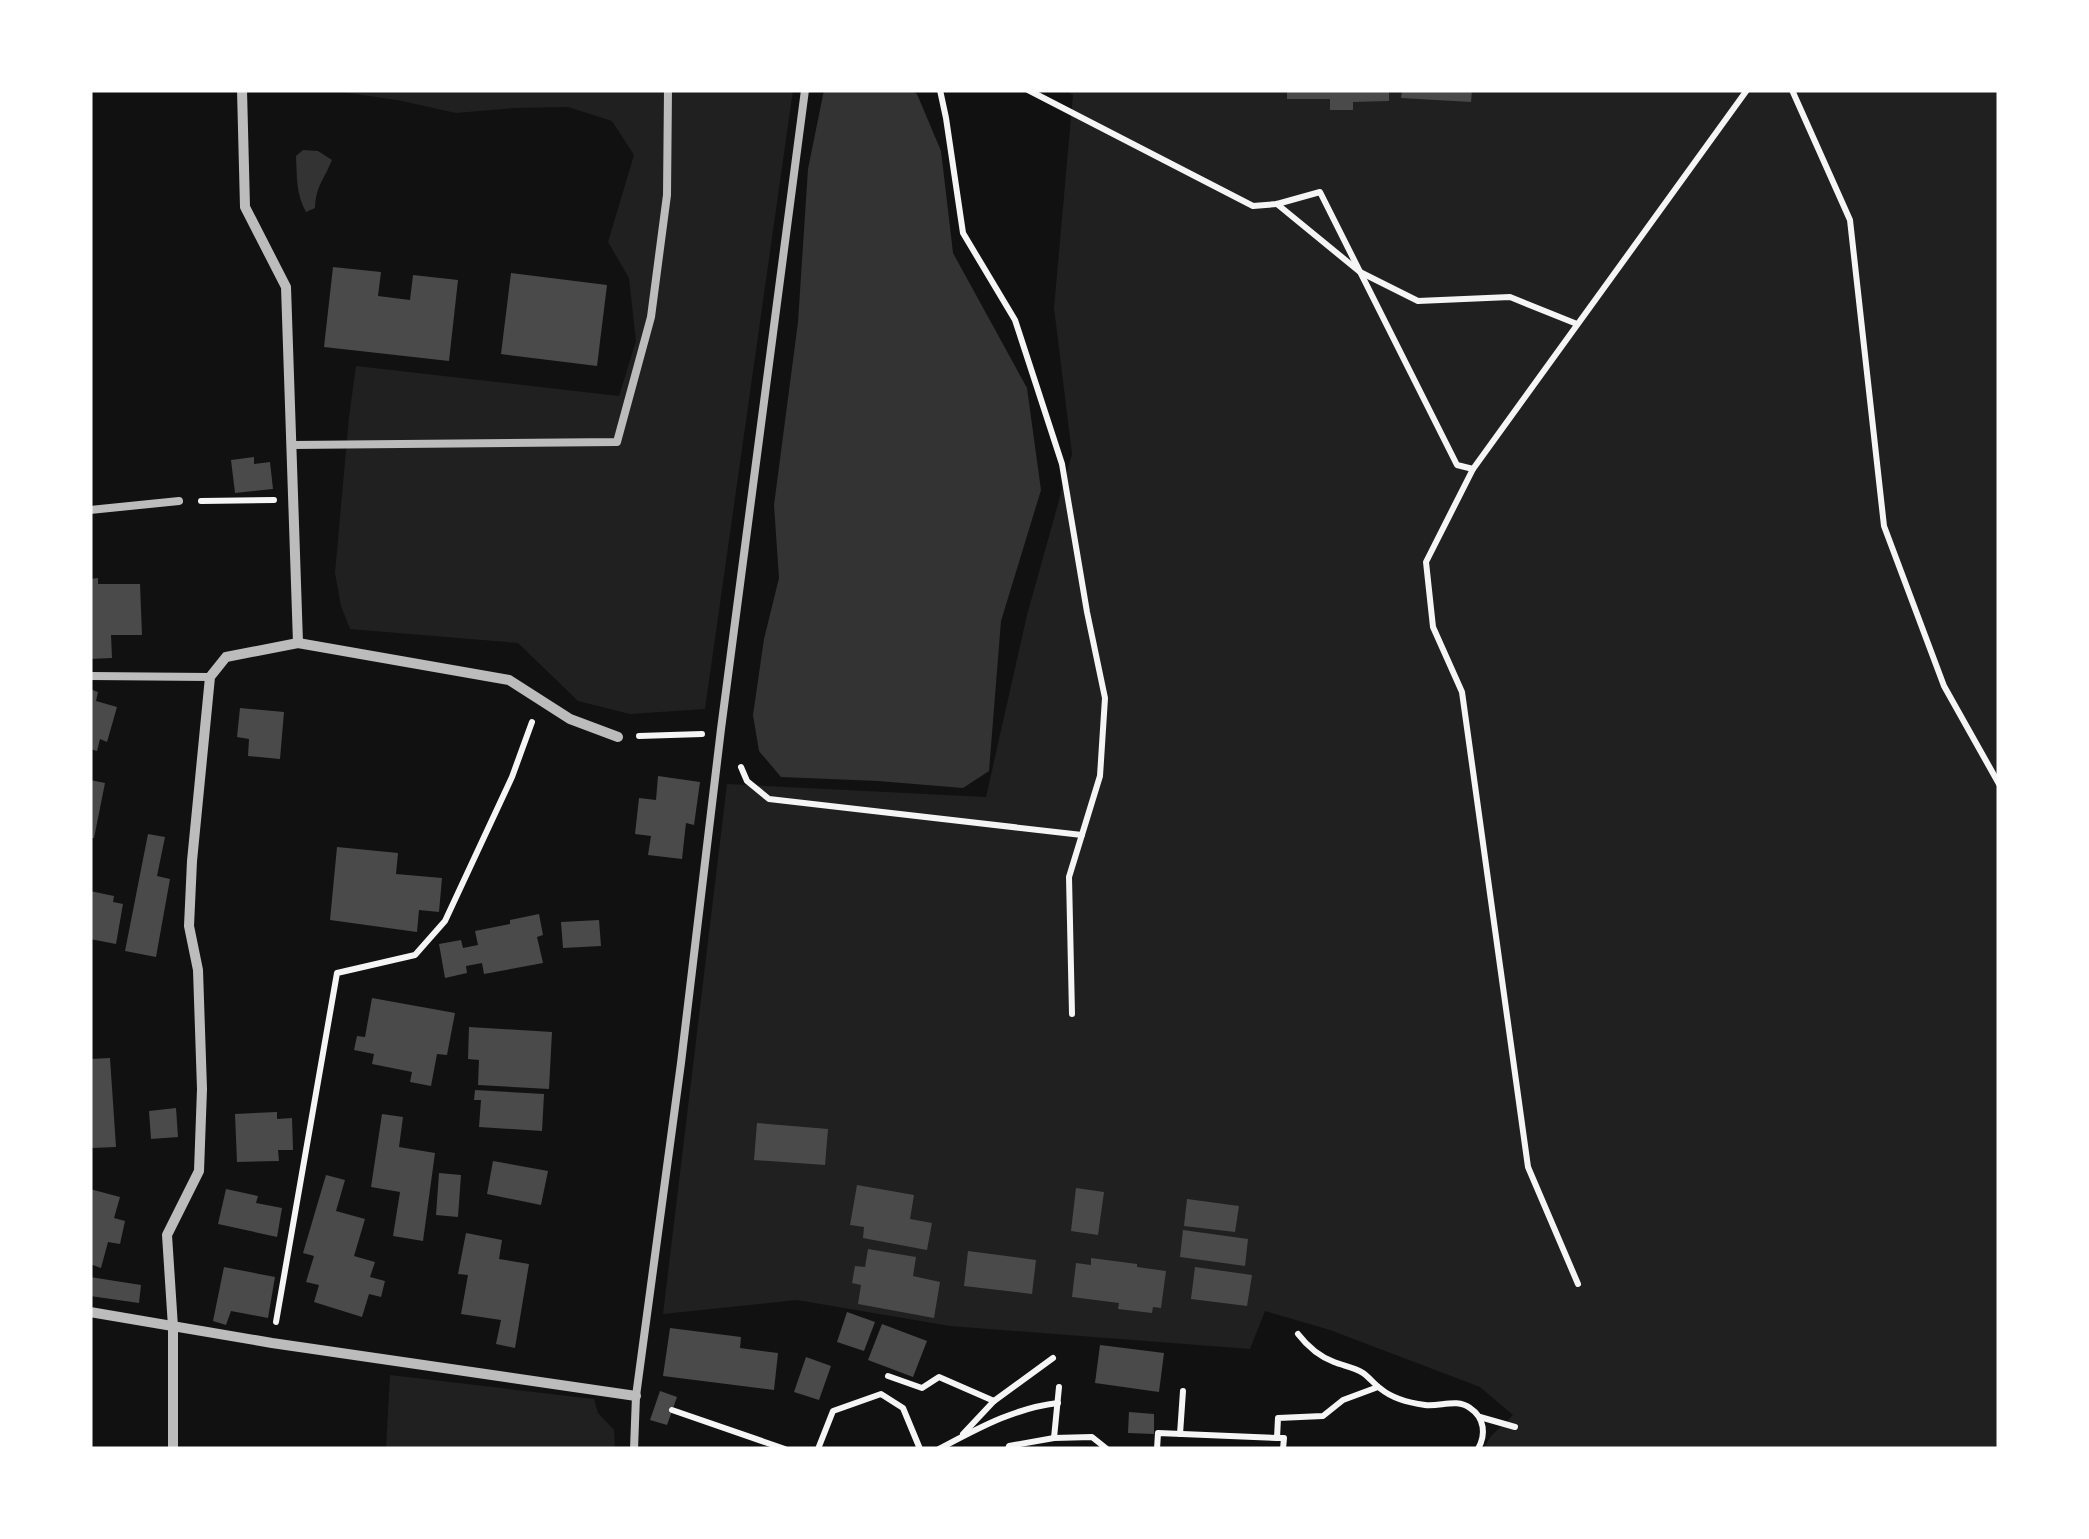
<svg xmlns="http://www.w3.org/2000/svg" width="2089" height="1539" viewBox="0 0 2089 1539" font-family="Inter,sans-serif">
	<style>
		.green { fill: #202020 }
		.water { fill: #333 }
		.building { fill: #4a4a4a }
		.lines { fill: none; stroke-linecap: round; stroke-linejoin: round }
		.path { stroke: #f5f5f5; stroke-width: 6 }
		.service { stroke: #bcbcbc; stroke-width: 8 }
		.minor { stroke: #bcbcbc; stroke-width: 10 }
	</style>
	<rect width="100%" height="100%" fill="#111"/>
	<g class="green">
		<polygon points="328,90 793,90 705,709 630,714 578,701 518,643 350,629 341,606 335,573 349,417 356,366 619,396 636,341 629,278 608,242 634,155 612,121 568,107 515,108 456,113 397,100"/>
		<polygon points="1065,90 1999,90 1999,1449 1483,1449 1491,1436 1513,1415 1480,1387 1330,1330 1265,1311 1250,1349 950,1326 797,1300 663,1314 727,784 986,797 1027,615 1072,454 1054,308 1073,95"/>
		<polygon points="390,1375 594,1399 598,1413 614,1430 615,1449 386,1449"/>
	</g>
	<g class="water">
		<polygon points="824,90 910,90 917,94 941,151 953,253 1027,388 1041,490 1001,621 989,771 963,788 878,781 781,777 759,751 753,715 764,639 779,578 774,505 798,322 808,169"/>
		<path d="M303,150L318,151L332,160C324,180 316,185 315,208L306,212C296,194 297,177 296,156Z"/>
	</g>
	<g class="building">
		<polygon points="1287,90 1389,90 1389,101 1353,102 1353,110 1330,110 1330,99 1287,99"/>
		<polygon points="1402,90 1472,90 1471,102 1401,98"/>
		<polygon points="333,267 381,272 378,296 410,300 413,275 458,280 449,361 324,347"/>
		<polygon points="511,273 607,285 597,366 501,354"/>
		<polygon points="254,457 254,464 270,462 273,489 235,493 231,460"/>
		<polygon points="98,578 98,584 140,584 142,635 111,635 112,658 90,659 90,579"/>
		<polygon points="90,689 98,692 96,701 117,707 107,742 100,739 97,751 90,749"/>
		<polygon points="240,708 284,712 280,759 248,756 249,739 237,737"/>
		<polygon points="658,776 700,782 694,825 686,823 682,859 648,855 651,836 635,834 639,798 656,800"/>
		<polygon points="90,780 105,783 94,838 90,838"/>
		<polygon points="148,834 165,837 157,876 170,879 156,957 125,951"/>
		<polygon points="337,847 398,853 396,874 442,878 439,912 419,910 417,932 330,920"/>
		<polygon points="90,891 114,896 113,902 123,904 116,944 90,939"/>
		<polygon points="539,914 543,935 537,937 543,963 484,974 482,963 466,966 467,973 445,978 439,944 461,940 463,948 478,945 475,931 510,924 510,920"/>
		<polygon points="599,920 601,946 563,948 561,922"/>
		<polygon points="372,998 455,1013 447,1055 437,1054 431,1086 410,1082 412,1072 372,1064 374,1054 354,1050 357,1036 365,1037"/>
		<polygon points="469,1027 552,1032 549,1089 478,1085 479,1060 468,1059"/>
		<polygon points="110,1058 116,1147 92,1148 90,1059"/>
		<polygon points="475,1090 544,1094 542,1131 479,1127 481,1100 474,1100"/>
		<polygon points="176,1108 178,1137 151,1139 149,1111"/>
		<polygon points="277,1112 277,1119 292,1118 293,1150 278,1150 279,1161 237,1162 235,1114"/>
		<polygon points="382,1114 403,1117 399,1147 435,1153 423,1241 393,1236 400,1192 371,1187"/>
		<polygon points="757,1123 828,1129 825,1165 754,1160"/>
		<polygon points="493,1161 548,1171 541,1205 487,1194"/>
		<polygon points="439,1173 461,1175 458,1217 436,1215"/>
		<polygon points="326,1175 345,1180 336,1211 365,1219 354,1256 375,1262 370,1277 385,1281 381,1297 369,1294 362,1317 314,1302 319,1285 306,1282 314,1256 303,1253"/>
		<polygon points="857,1185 914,1195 910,1219 932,1223 927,1250 863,1238 864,1227 850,1225"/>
		<polygon points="1076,1188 1104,1192 1098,1235 1071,1231"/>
		<polygon points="90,1189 120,1197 114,1218 125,1221 120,1244 108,1242 101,1268 90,1264"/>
		<polygon points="226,1189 258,1196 256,1203 282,1208 277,1237 218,1224"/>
		<polygon points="1187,1199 1239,1206 1235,1232 1184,1226"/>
		<polygon points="1183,1230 1248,1239 1245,1266 1180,1257"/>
		<polygon points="466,1233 502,1240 499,1259 529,1264 515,1348 496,1344 501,1320 461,1314 468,1275 458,1274"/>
		<polygon points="868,1249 916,1257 913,1276 940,1282 934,1318 858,1304 861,1285 852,1283 855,1266 865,1267"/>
		<polygon points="968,1251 1036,1260 1032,1294 964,1286"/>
		<polygon points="1091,1258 1137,1264 1137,1267 1166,1271 1161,1308 1153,1307 1152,1313 1118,1309 1119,1303 1072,1297 1076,1263 1091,1265"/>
		<polygon points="224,1267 275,1277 268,1318 231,1311 226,1325 213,1321"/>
		<polygon points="1195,1267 1252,1275 1247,1306 1191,1299"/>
		<polygon points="90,1277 141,1285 139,1303 90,1296"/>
		<polygon points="847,1312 875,1322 864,1351 837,1342"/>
		<polygon points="882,1324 927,1341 913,1377 868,1360"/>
		<polygon points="670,1328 741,1337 740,1348 778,1353 774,1390 663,1376"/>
		<polygon points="1100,1345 1164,1353 1159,1392 1095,1383"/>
		<polygon points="806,1357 831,1366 819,1400 794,1392"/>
		<polygon points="660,1391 677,1397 667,1425 650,1420"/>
		<polygon points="1129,1412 1154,1414 1154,1434 1128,1433"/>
	</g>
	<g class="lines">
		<g class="path">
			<polyline points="940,90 946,118 963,233 1015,320 1062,464 1087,612 1105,698 1100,776 1069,877 1072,1014"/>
			<polyline points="1028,90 1253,206 1277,204 1320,192 1457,465 1473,469 1747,90"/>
			<polyline points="1792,90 1850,220 1884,526 1944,686 1999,784"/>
			<polyline points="1277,204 1360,272 1418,301 1510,297 1577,324"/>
			<polyline points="1473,469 1426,562 1433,627 1462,692 1528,1167 1578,1284"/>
			<polyline points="201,501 274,500"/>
			<polyline points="639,736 702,734"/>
			<polyline points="741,767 747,781 769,799 1082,835"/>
			<polyline points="276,1322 337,973 415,955 445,921 512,777 532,722"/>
			<path d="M1298,1334C1308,1347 1318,1356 1334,1362C1344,1366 1354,1367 1363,1373C1370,1378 1374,1384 1381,1389C1392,1398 1410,1403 1425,1405C1440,1407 1457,1398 1470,1408C1485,1418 1486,1435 1478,1449"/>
			<polyline points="888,1376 922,1388 939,1377 994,1401"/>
			<polyline points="672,1410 785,1449"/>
			<polyline points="1480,1417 1515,1427"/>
			<polyline points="963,1434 994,1401 1053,1358"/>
			<polyline points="1180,1434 1183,1391"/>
			<polyline points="1054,1438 1059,1387"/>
			<polyline points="1277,1438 1284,1438 1283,1449"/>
			<polyline points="818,1449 833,1411 881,1394 903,1408 920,1449"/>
			<path d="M939,1449C977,1429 1014,1408 1058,1403"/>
			<polyline points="1008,1449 1009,1446 1054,1438 1092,1437 1107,1449"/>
			<polyline points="1157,1449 1158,1433 1277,1438 1278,1418 1323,1416 1343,1400 1378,1387"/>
		</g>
		<g class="service">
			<polyline points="292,445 617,442 651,317 667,195 668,90"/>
			<polyline points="90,510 179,501"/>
			<polyline points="90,676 210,677"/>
			<polyline points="634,1449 636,1396 681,1063 721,729 805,90"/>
		</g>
		<g class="minor">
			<polyline points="242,90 245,207 286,287 298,643"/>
			<polyline points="90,1312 272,1343 636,1396"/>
			<polyline points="173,1449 173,1327 167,1235 199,1171 202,1089 198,970 189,926 192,861 210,677 226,657 298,643 509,680 570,719 618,737"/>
		</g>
	</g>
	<rect width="2089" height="1539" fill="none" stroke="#ffffff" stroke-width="185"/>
</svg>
